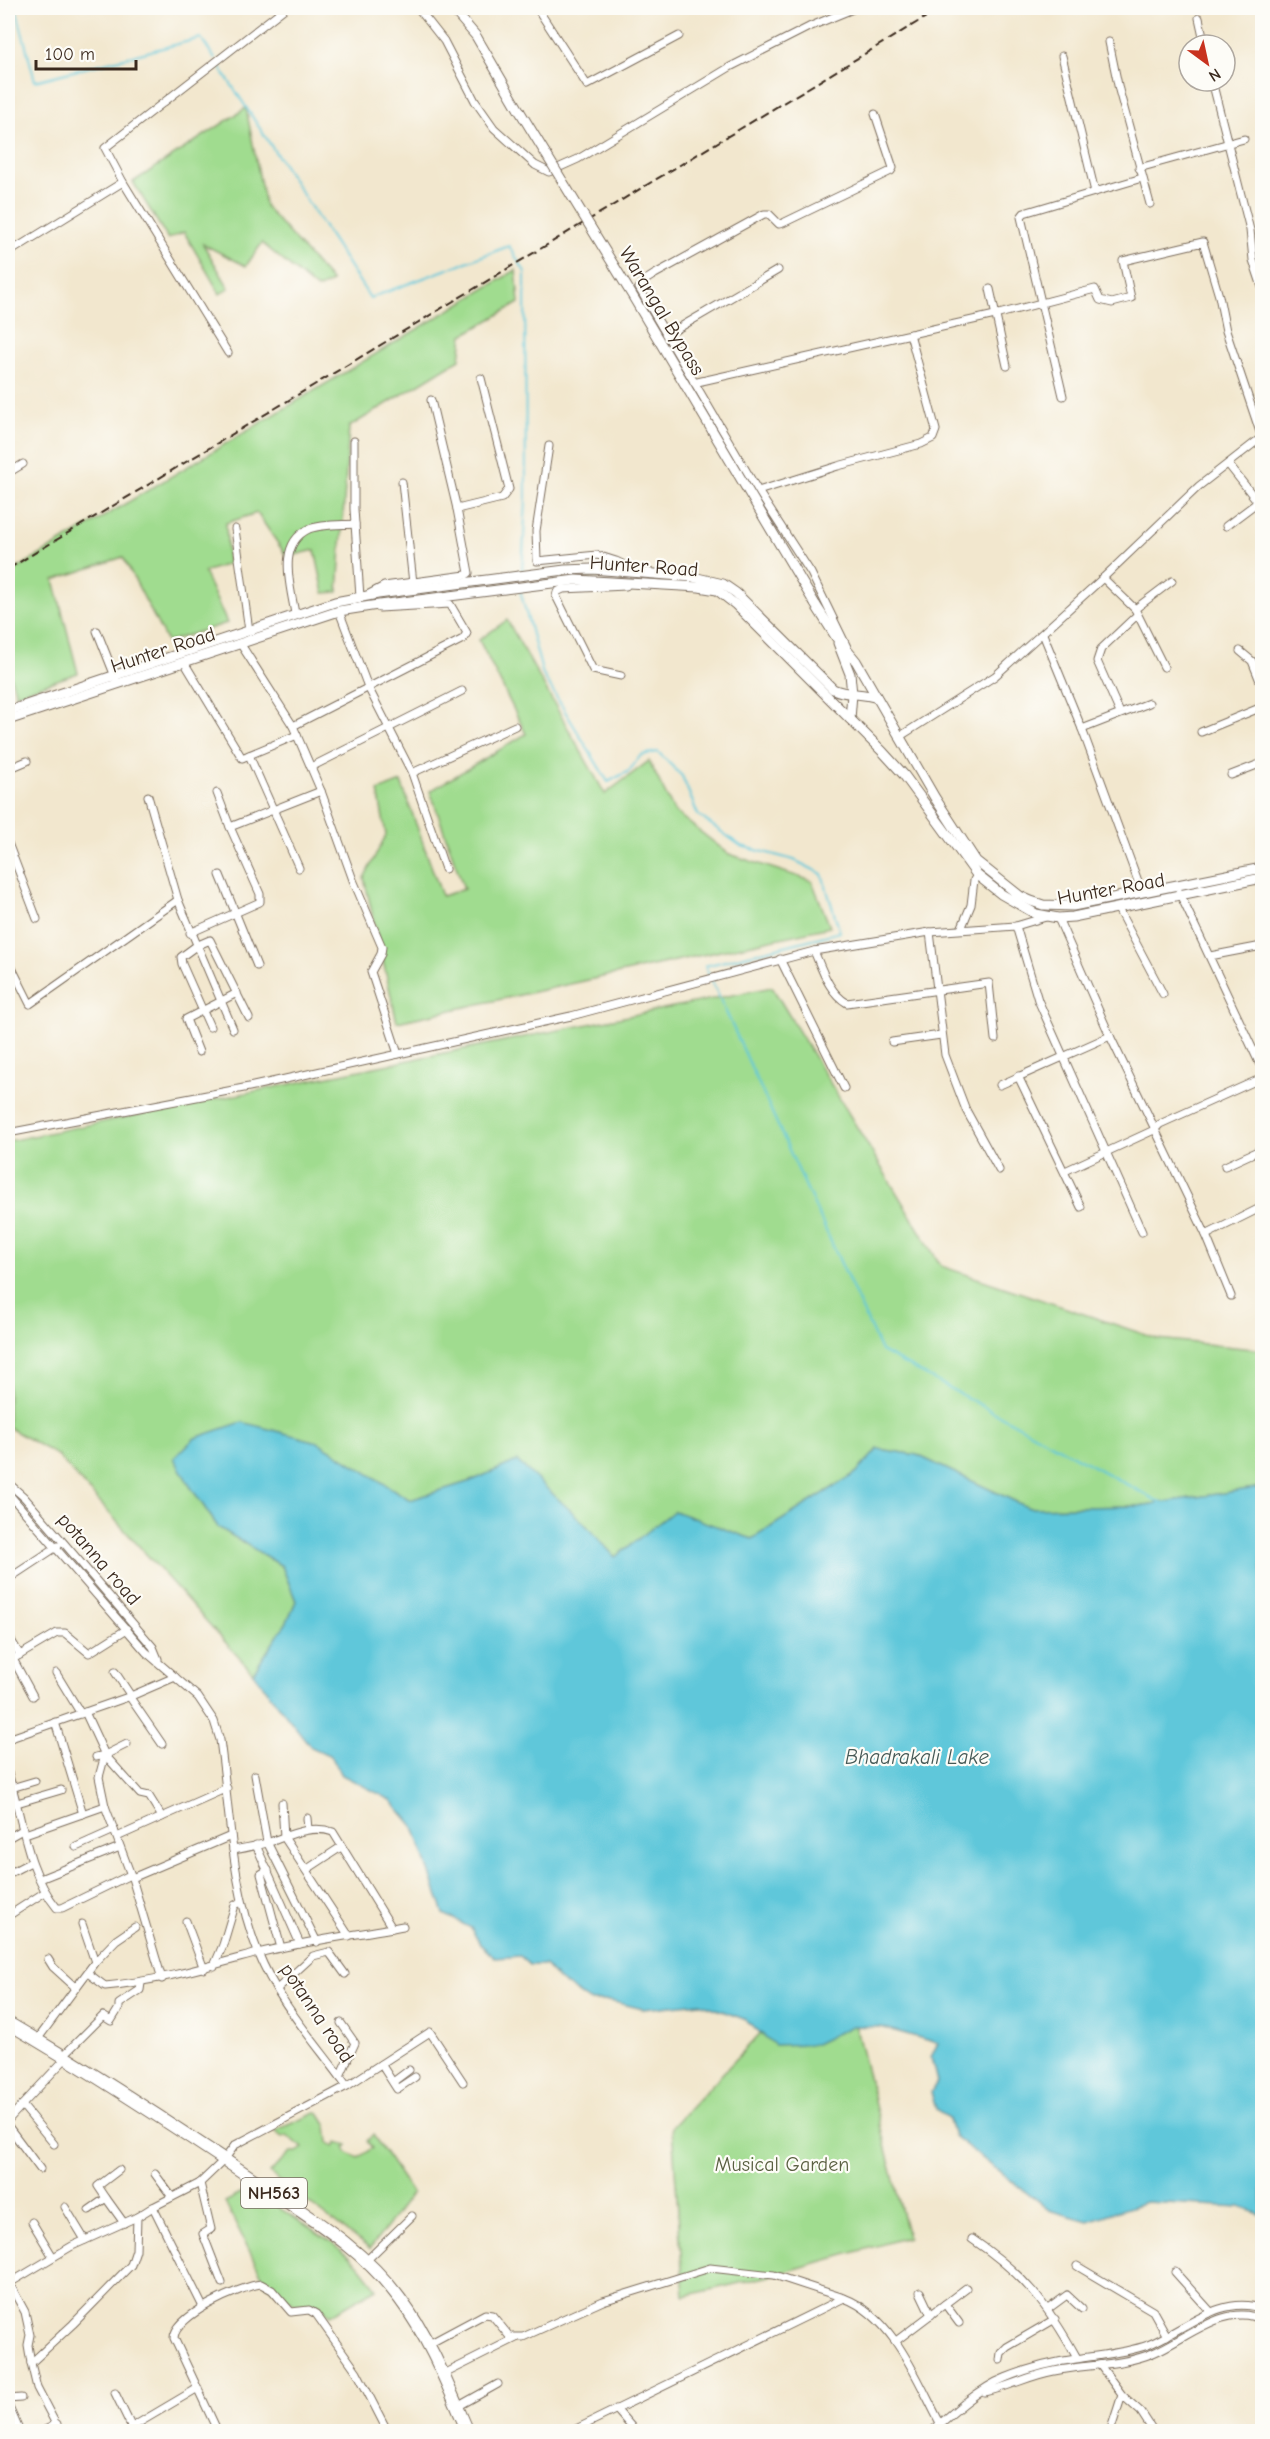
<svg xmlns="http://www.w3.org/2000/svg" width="1270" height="2439" viewBox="0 0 1270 2439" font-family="'Comic Neue',sans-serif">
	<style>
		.green { fill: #a0dc8f; stroke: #6e8356; stroke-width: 1.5 }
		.water { fill: #5ec7da; stroke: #4c787c; stroke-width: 1.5 }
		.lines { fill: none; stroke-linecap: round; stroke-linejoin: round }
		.stream { stroke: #5ec7da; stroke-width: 2 }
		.street-casing { stroke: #7b6c5c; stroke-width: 9 }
		.secondary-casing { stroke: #7b6c5c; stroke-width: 11 }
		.highway-casing { stroke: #7b6c5c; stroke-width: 14 }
		.street { stroke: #fff; stroke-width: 7 }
		.secondary { stroke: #fff; stroke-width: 9 }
		.highway { stroke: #fff; stroke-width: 12 }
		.rail { stroke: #3b2a1e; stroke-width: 2; stroke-dasharray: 9 4.5; stroke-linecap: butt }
		.secondary-bridge-casing { stroke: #7b6c5c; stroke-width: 11; stroke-linecap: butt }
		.secondary-bridge { stroke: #fff; stroke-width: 9 }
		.labels { text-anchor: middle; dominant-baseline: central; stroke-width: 4.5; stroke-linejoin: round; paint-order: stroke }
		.shield { fill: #fdfcf7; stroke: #75695f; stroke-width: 1.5 }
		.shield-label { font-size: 18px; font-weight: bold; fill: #3b2a1e }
		.street-label { font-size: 20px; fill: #3b2a1e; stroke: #fdfcf7 }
		.park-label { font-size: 20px; fill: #595f40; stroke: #fdfcf7 }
		.water-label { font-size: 21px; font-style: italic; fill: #465956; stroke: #fdfcf7 }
	</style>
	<rect width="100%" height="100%" fill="#fdfcf7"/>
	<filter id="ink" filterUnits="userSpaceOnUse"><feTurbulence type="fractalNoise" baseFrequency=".0167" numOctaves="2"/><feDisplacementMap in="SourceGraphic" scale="12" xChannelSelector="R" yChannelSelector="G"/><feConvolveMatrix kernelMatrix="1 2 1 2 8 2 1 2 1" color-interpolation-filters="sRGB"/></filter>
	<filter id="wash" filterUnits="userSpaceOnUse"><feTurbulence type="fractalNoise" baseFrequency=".008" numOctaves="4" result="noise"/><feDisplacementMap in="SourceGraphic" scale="24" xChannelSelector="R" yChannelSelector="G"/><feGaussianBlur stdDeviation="1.35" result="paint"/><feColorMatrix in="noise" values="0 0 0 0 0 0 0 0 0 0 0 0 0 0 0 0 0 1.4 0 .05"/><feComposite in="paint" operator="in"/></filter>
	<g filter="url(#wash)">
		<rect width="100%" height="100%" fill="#f2e7ce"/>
		<g class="green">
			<polygon points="246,108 265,206 332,282 317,289 262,243 246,266 203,244 229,288 220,294 184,232 168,239 133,182"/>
			<polygon points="516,270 519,303 463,335 460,359 349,427 338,592 324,593 315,550 287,557 257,513 226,523 228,564 204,572 227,623 167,642 123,557 54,580 78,673 16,694 8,669 8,574"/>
			<polygon points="507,620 605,794 649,761 674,811 729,854 812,881 830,927 397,1022 364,878 386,835 378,791 401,782 442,896 464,889 430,791 526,734 479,640"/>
			<polygon points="772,987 941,1266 1158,1339 1262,1350 1262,1487 1139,1506 1029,1508 917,1455 878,1449 856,1473 752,1539 674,1512 615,1557 583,1522 517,1462 471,1481 410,1500 318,1443 174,1458 190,1486 218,1527 282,1566 296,1601 287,1622 253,1673 58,1456 8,1427 8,1141"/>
			<polygon points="837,1952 908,2237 774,2275 684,2296 672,2127"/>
			<polygon points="318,2112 327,2126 329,2143 335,2146 338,2142 348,2145 345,2148 348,2153 358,2158 372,2148 367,2141 373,2135 412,2193 370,2249 269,2173 291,2152 297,2152 303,2148 287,2135 282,2137 274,2131"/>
			<polygon points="250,2189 332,2242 359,2265 377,2288 330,2315 320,2307 295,2304 266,2284 225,2202"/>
		</g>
		<polygon class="water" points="242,1422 318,1442 410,1500 471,1481 517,1461 583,1522 615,1557 674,1511 752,1539 856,1473 878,1449 917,1455 1029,1508 1139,1506 1262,1487 1262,2215 1240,2207 1146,2202 1088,2221 1049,2210 954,2136 949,2119 936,2109 931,2092 937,2082 931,2057 938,2043 881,2027 852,2026 815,2044 775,2045 744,2019 700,2003 643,2009 610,2001 589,2001 559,1980 545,1965 530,1965 520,1956 495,1958 480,1944 471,1928 444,1914 414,1827 391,1800 342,1775 331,1756 311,1747 253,1673 287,1622 296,1601 282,1566 218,1527 190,1486 174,1458 195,1438"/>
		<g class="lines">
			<g class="stream">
				<polyline points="16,8 35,81 201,38 215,59"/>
				<polyline points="218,64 370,298 509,246 525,272 526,500 522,573"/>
				<polyline points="520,590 543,675 608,782 629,771 641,755 658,752 682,776 698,815 741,846 794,860 822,874 840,932 705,966 881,1351 1163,1504"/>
			</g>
		</g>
	</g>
	<g filter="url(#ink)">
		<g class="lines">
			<defs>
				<g id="street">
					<polyline points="418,8 444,41 475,101 494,128 535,165 549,172 578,159 730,67 809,27 855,8"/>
					<polyline points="537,8 587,85 679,36"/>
					<polyline points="1199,18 1205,45"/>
					<polyline points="1109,42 1119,90 1150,204"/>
					<polyline points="1062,56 1095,192"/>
					<polyline points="1212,81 1250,230 1253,260 1262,287"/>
					<polyline points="1139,168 1244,139"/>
					<polyline points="8,253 123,182"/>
					<polyline points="990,289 1007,366"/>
					<polyline points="665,336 778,270"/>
					<polyline points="228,353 123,182 105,148 285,8"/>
					<polyline points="693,383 995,315 1095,289 1100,300 1112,303 1131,298 1123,261 1203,242 1219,296 1226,331 1262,438"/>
					<polyline points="1063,396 1021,217 1024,213 1142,178"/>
					<polyline points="354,441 354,509 360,597"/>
					<polyline points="549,446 536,531 537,561 597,555 616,561 637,571"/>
					<polyline points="1228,464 1258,502 1262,515"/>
					<polyline points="8,473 23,464"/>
					<polyline points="402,482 413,583"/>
					<polyline points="758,491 838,466 921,444 933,438 936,430 910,334"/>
					<polyline points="457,509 502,498 509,489 481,378"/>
					<polyline points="1226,526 1262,499"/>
					<polyline points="235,529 249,631"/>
					<polyline points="1103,578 1135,609 1164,667"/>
					<polyline points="369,594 384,586 466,575 469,573 457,509 431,400"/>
					<polyline points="1135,609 1172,581"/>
					<polyline points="339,611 368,687 412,773 445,869"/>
					<path d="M295,614C291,587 276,544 309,529C322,524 341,525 355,524"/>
					<polyline points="97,631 116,679"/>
					<polyline points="1043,634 1082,729 1142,892"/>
					<polyline points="240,643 293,726 321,791 353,880 382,947 381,954 371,972 398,1054"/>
					<polyline points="847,647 811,573 758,491 639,288 644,281 655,274 764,214 769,214 779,224 783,223 891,171 893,168 875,114"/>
					<polyline points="1240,651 1252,661 1262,686"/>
					<polyline points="184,662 242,758 297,735"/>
					<polyline points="621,676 593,670 556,596 557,592 563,589 626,586"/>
					<polyline points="1120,713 1097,661 1101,649 1137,615"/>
					<polyline points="293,726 463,639 467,633 450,604 379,608"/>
					<polyline points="1082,729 1149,703"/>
					<polyline points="1201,732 1262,707"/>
					<polyline points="899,737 995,676 1103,578 1199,486 1262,437"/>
					<polyline points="249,755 299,868"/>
					<polyline points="311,767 462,691"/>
					<polyline points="8,769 27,761"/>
					<polyline points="412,773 515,726"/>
					<polyline points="1231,775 1262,763"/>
					<polyline points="217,793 230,827"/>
					<polyline points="148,796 178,900 233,1029"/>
					<polyline points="8,843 37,919"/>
					<polyline points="220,875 257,966"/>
					<polyline points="1179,892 1262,1069"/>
					<polyline points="1118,909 1163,994"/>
					<polyline points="1058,918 1110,1036 1206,1235 1231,1296"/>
					<polyline points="1016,926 1038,1000 1142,1232"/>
					<polyline points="961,929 971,905 974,880 977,875"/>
					<polyline points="930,932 945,1055 966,1110 999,1170"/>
					<polyline points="190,933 260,902 260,894 230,827 321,791"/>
					<path d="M814,951C822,969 829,993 847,1003L989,983L995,1039"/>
					<polyline points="1210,956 1262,946"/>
					<polyline points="780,959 844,1088"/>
					<polyline points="8,960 30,1004 178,900"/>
					<polyline points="210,1027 182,964 181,957 196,946 210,940 249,1018"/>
					<polyline points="892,1042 941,1035"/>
					<polyline points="199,1052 186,1019 237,993"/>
					<polyline points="1018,1076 1081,1207"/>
					<polyline points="1000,1085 1110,1036"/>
					<polyline points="8,1133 249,1087 571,1016 814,951 930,932 1016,926 1046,917"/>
					<polyline points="1225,1166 1262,1149"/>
					<polyline points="1065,1171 1154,1130 1160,1124 1262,1078"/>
					<polyline points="1206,1235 1262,1207"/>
					<polyline points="8,1483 24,1497 63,1542 153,1647 158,1659"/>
					<path d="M8,1493L146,1652L198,1697L214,1721L220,1740C230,1811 231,1885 258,1952C277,2001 316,2043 347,2086L235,2145L224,2160L200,2183L153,2207L137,2217L72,2246L8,2284"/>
					<polyline points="8,1579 58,1546"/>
					<polyline points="8,1635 20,1655"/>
					<polyline points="13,1659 33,1696"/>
					<polyline points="8,1662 57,1633 65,1633 89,1653 127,1629"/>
					<polyline points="115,1672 131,1696"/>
					<polyline points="56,1673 81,1714"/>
					<polyline points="129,1696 162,1744"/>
					<polyline points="85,1712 105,1755 99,1777 105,1806 132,1878 162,1979"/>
					<polyline points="55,1722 83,1814"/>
					<polyline points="8,1739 131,1696 175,1677"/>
					<polyline points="105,1755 127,1744"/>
					<polyline points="96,1757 105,1755 140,1794 149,1796 162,1817"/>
					<path d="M8,1773C23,1819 26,1870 57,1908H62L130,1875"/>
					<polyline points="255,1775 267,1842 317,1942"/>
					<polyline points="8,1789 35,1781"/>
					<polyline points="17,1803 61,1790"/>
					<polyline points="282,1803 284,1837 349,1936"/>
					<polyline points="307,1818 308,1829"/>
					<polyline points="25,1834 105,1806"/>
					<polyline points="117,1837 227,1788"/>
					<polyline points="8,1838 24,1829"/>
					<polyline points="256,1845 300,1944"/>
					<polyline points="76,1847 114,1830"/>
					<path d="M233,1850C244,1848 256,1846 267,1843C288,1836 310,1824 333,1832L392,1928"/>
					<polyline points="268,1870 261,1874 281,1948"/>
					<polyline points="306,1870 341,1847"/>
					<polyline points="8,1874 31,1862"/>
					<polyline points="132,1878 231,1836"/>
					<polyline points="40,1879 120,1847"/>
					<polyline points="8,1916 45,1892"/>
					<polyline points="186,1921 204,1969"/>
					<polyline points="48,1959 53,1967 75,1987"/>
					<polyline points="95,1962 116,1940 135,1927"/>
					<polyline points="214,1966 223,1945 235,1905 241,1902"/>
					<path d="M89,1974L105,1986C159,1981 206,1967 258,1953C305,1941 355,1935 403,1926"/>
					<polyline points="277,1989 313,1956 329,1952 345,1974"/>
					<polyline points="37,2040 95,1962 82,1924"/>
					<polyline points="63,2056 103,2016 111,2021 119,2008 119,2004 140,1990 141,1983"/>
					<polyline points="381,2064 397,2089 415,2077"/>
					<polyline points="340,2076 355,2043 341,2023"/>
					<polyline points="393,2082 409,2070"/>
					<polyline points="347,2086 430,2032 463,2082"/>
					<polyline points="22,2105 54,2144"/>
					<polyline points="8,2120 66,2058"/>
					<polyline points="8,2126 40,2169"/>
					<polyline points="155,2174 172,2197"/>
					<polyline points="200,2183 211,2229 203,2234 222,2283"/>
					<polyline points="106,2198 98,2186 119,2170"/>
					<polyline points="65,2207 85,2240"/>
					<polyline points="153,2207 203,2307"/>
					<polyline points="89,2210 106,2198 124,2223"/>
					<polyline points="32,2222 53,2257"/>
					<path d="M972,2239C1023,2273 1048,2305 1077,2358"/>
					<polyline points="367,2260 412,2216"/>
					<polyline points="1077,2266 1153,2311 1167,2336"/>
					<polyline points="1175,2272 1211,2312"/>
					<polyline points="8,2281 25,2312 30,2335 28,2345 31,2363 37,2388 60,2432"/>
					<polyline points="920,2292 931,2315"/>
					<polyline points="945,2304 959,2323"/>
					<polyline points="1048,2309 1067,2295 1082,2309"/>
					<polyline points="896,2341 966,2288"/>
					<polyline points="429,2344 485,2314 492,2315 510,2337 523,2337 603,2301 710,2268 774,2275 844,2298"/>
					<polyline points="1000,2360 1001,2353 1007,2347 1055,2319"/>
					<polyline points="31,2363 73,2324 131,2265 136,2250 137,2217"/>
					<polyline points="1100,2365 1122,2395 1141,2412 1154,2432"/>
					<polyline points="442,2375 516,2338"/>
					<path d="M985,2392C1009,2387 1030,2375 1054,2371C1087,2364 1122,2366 1153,2353C1185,2340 1227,2301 1262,2320"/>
					<polyline points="115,2393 134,2432"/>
					<polyline points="8,2399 21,2398"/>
					<polyline points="8,2405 20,2432"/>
					<polyline points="457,2407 498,2384"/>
					<polyline points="616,2409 636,2432"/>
					<polyline points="132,2427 198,2388"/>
					<polyline points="41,2432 57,2424"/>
					<path d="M218,2432L174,2338C174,2316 241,2286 261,2284L272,2290L291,2312L309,2310L316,2314L357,2372L388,2432"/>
					<path d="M570,2432L844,2298C894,2317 917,2380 940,2423"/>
					<path d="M931,2432C951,2414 981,2387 1005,2378C1027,2369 1053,2362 1076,2359C1100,2355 1125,2353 1148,2345C1183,2331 1222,2293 1262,2309"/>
					<polyline points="1110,2432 1122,2395"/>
				</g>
				<g id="secondary">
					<polyline points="452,8 476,36 519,110"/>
					<polyline points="815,604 836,637 856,661 935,798 976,861 1020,896 1031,901 1043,905 1073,906 1262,868"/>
					<polyline points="838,643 850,674 852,694 850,719"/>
					<path d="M8,711L335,602L378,594L565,570L592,569L693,577L723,584L736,593L833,689C847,696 862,692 877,698"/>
					<polyline points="8,720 339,611 371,606 576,580 699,587 717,590 736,605 883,752 904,775 977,875 1001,894 1036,914 1058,918 1073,917 1262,878"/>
				</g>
				<path id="highway" d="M8,2023C92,2072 173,2125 253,2179C307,2216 360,2245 400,2299C430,2339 448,2386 468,2432"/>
			</defs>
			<use href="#street" class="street-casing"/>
			<use href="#secondary" class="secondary-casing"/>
			<use href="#highway" class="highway-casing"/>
			<use href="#street" class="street"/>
			<use href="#secondary" class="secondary"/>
			<use href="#highway" class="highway"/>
			<polyline class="rail" points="8,569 941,8"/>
			<defs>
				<polyline id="secondary-bridge" points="519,110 632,295 815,604"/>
			</defs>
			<use href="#secondary-bridge" class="secondary-bridge-casing"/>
			<use href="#secondary-bridge" class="secondary-bridge"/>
		</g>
	</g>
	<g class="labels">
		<rect class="shield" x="241" y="2178" width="66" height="30" rx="4.5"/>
		<g class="shield-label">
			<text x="274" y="2193">NH563</text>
		</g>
		<g class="street-label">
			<text transform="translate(662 311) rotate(59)">Warangal Bypass</text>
			<text transform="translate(644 566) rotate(4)">Hunter Road</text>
			<text transform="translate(163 650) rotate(-18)">Hunter Road</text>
			<text transform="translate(1111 889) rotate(-10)">Hunter Road</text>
			<text transform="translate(99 1559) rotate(49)">potanna road</text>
			<text transform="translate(317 2013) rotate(56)">potanna road</text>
		</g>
		<g class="park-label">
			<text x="782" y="2164">Musical Garden</text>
		</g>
		<g class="water-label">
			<text x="917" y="1757">Bhadrakali Lake</text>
		</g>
	</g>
	<rect width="1270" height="2439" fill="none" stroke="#fdfcf7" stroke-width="30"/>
	<g transform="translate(1207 63) rotate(147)"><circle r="28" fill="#fdfcf7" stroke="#afa8a0" stroke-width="1.5"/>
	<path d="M0-4.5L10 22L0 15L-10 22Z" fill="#c8321e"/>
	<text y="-9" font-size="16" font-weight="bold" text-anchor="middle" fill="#3b2a1e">N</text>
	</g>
	<path d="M36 60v9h100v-9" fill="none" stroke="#3b2a1e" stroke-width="3"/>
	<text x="45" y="60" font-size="18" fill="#3b2a1e" stroke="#fdfcf7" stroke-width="4.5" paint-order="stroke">100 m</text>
</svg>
